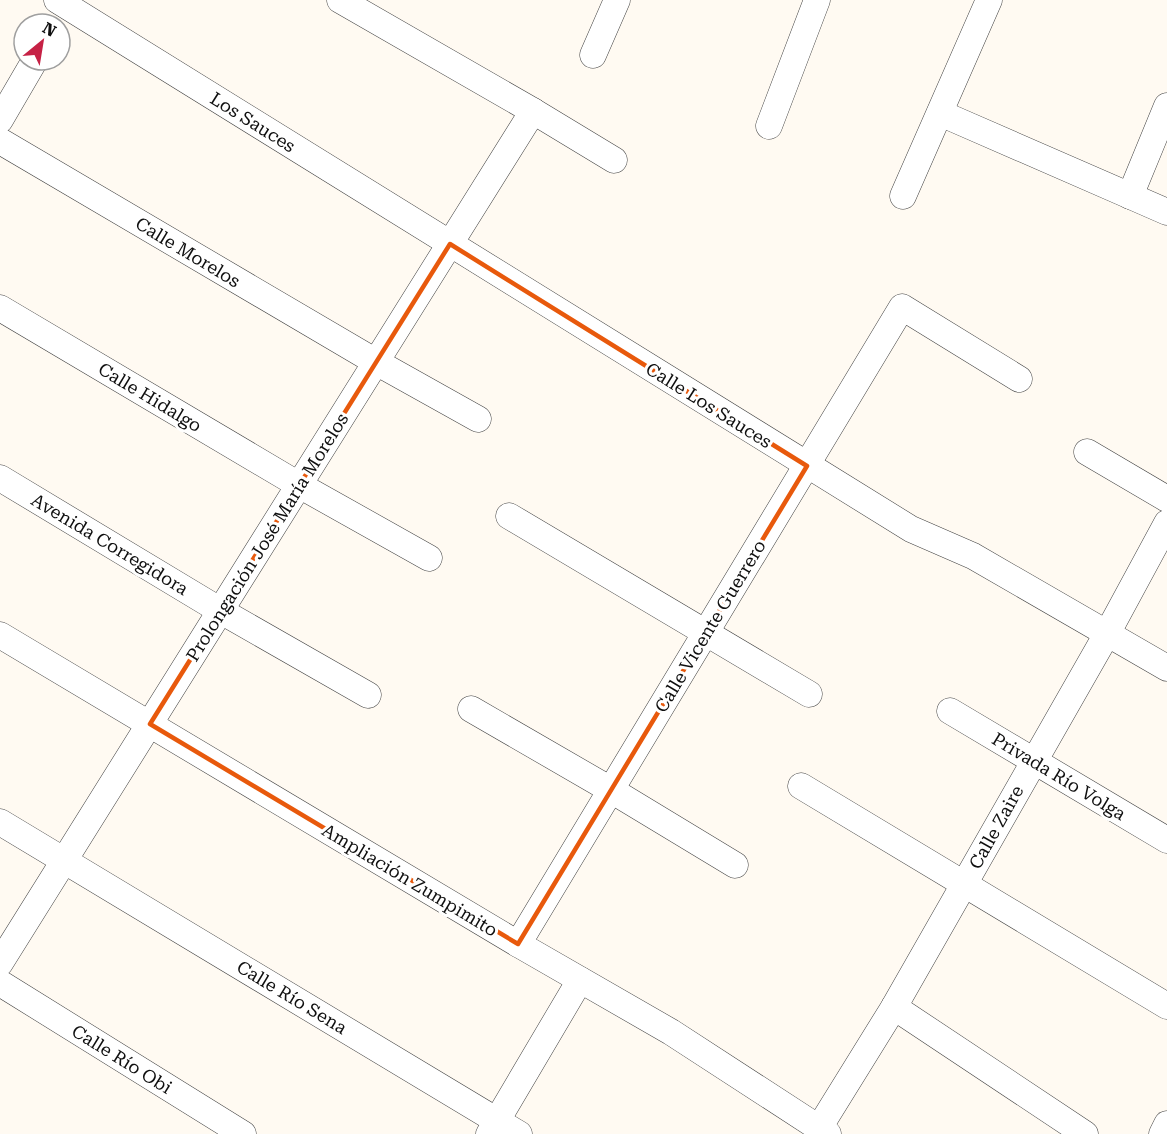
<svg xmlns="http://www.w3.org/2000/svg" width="1167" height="1134" viewBox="0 0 1167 1134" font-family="'Roboto Serif',serif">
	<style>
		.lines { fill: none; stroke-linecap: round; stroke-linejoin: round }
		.minor-casing { stroke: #424242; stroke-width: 27 }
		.minor { stroke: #fff; stroke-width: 26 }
		.marked { fill: none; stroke: #e8590c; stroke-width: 4.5; stroke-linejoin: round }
		.labels { text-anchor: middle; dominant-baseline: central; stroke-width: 6; stroke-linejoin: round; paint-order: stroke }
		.street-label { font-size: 18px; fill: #0f0f0f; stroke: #fff }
	</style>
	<rect width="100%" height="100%" fill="#fffaf2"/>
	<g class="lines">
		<defs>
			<g id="minor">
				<polyline points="57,0 911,529 973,556 1167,668"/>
				<polyline points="340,0 533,111 614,160"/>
				<polyline points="593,55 617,0"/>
				<polyline points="940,113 1167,212"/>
				<polyline points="0,120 35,60"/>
				<polyline points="769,126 817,0"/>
				<polyline points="0,141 376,362 478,419"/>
				<polyline points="903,196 989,0"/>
				<polyline points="1130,196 1167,106"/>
				<polyline points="0,308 299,485 429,558"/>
				<polyline points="1087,452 1167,499"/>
				<polyline points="0,478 221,611 368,695"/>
				<polyline points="509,516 809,694"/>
				<polyline points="0,635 518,944 671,1032 828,1134"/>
				<polyline points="471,709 611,790 735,865"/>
				<polyline points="950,711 1167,840"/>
				<polyline points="801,786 1167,1006"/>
				<polyline points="0,822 519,1134"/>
				<polyline points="518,944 902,307 1019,379"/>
				<polyline points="0,963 533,111"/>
				<polyline points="0,983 243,1134"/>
				<polyline points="894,1007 1085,1134"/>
				<polyline points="819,1128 894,1007 1108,632 1167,523"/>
				<polyline points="489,1134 580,980"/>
				<polyline points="1162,1134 1167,1124"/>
			</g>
		</defs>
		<use href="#minor" class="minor-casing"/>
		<use href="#minor" class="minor"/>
	</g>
	<path class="marked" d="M450,244L807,466L518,944L150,724Z"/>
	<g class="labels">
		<g class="street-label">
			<text transform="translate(253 122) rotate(32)">Los Sauces</text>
			<text transform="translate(188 252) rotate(31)">Calle Morelos</text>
			<text transform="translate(150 397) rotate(31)">Calle Hidalgo</text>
			<text transform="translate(709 405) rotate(32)">Calle Los Sauces</text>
			<text transform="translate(267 537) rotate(-58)">Prolongación José María Morelos</text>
			<text transform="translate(110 544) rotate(31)">Avenida Corregidora</text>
			<text transform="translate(710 626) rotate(-59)">Calle Vicente Guerrero</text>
			<text transform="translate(1059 776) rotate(31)">Privada Río Volga</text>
			<text transform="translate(996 827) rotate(-61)">Calle Zaire</text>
			<text transform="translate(410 880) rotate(31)">Ampliación Zumpimito</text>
			<text transform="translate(292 997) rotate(31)">Calle Río Sena</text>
			<text transform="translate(122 1059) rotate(32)">Calle Río Obi</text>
		</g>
	</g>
	<g transform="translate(42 42) rotate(30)"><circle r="28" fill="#ffffff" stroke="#9f9f9f" stroke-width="1.5"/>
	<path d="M0-4.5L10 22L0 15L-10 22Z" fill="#c62145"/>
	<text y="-9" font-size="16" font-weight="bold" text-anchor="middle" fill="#0f0f0f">N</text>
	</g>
</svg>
